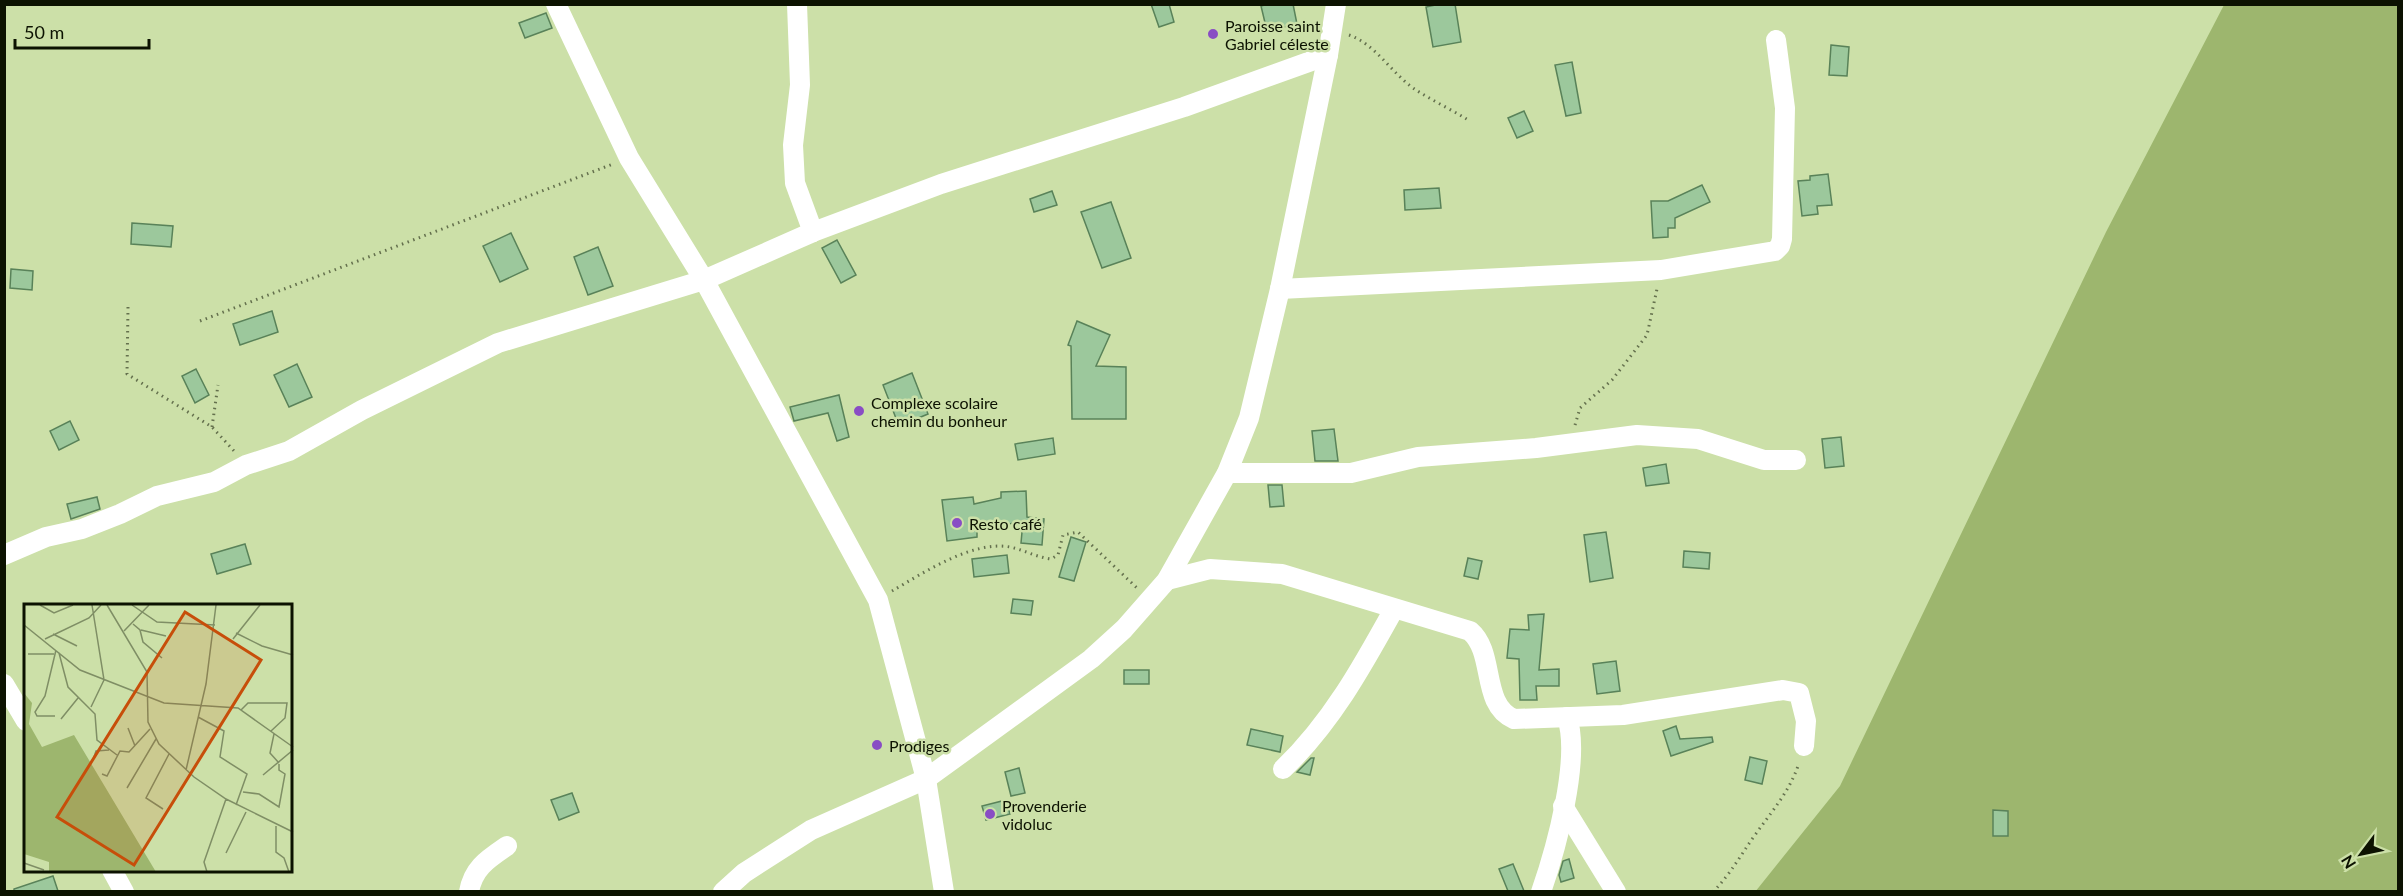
<svg xmlns="http://www.w3.org/2000/svg" width="2403" height="896" viewBox="0 0 2403 896" font-family="Lato,sans-serif">
	<style>
		.green { fill: #9db66e }
		.building { fill: #9cc89c; stroke: #598259; stroke-width: 1.5 }
		.lines { fill: none; stroke-linecap: round; stroke-linejoin: round }
		.path { stroke: #64704d; stroke-width: 3; stroke-dasharray: 1.5 4.5; stroke-linecap: butt }
		.minor { stroke: #fff; stroke-width: 20 }
		.poi-dot { fill: #894dc4; stroke: #cce0a8; stroke-width: 2 }
		.labels { text-anchor: middle; dominant-baseline: central; stroke-width: 5; stroke-linejoin: round; paint-order: stroke }
		.poi-label { font-size: 16px; fill: #0c1201; stroke: #cce0a8; text-anchor: start }
		.inset-road { fill: none; stroke: #7f8e65; stroke-width: 1.5 }
		.view { fill: #c74e0a; fill-opacity: 0.15; stroke: #c74e0a; stroke-width: 3 }
		.inset-edge { fill: none; stroke: #0c1201; stroke-width: 3 }
	</style>
	<rect width="100%" height="100%" fill="#cce0a8"/>
	<polygon class="green" points="2224,5 2398,5 2398,891 1755,892 1840,786 2106,232"/>
	<g class="building">
		<polygon points="1151,4 1169,4 1174,22 1159,27"/>
		<polygon points="1268,4 1293,4 1297,24 1267,31 1261,6"/>
		<polygon points="1440,4 1455,4 1461,42 1433,47 1426,7"/>
		<polygon points="546,13 552,28 525,38 519,23"/>
		<polygon points="1831,45 1849,47 1847,76 1829,75"/>
		<polygon points="1572,62 1581,113 1566,116 1555,65"/>
		<polygon points="1524,111 1533,131 1517,138 1508,118"/>
		<polygon points="1828,174 1832,205 1817,206 1818,214 1802,216 1798,181 1810,180 1810,176"/>
		<polygon points="1702,185 1710,202 1675,218 1675,228 1668,228 1668,237 1653,238 1651,201 1668,201"/>
		<polygon points="1439,188 1441,208 1405,210 1404,190"/>
		<polygon points="1052,191 1057,205 1034,212 1030,199"/>
		<polygon points="1111,202 1131,258 1102,268 1081,212"/>
		<polygon points="132,223 173,226 171,247 131,244"/>
		<polygon points="511,233 528,269 500,282 483,246"/>
		<polygon points="837,240 856,275 841,283 822,248"/>
		<polygon points="598,247 613,286 588,295 574,257"/>
		<polygon points="11,269 33,271 32,290 10,288"/>
		<polygon points="272,311 278,332 240,345 233,324"/>
		<polygon points="1077,321 1110,335 1096,366 1126,367 1126,419 1072,419 1071,346 1068,345"/>
		<polygon points="297,364 312,397 289,407 274,375"/>
		<polygon points="196,369 209,395 195,403 182,376"/>
		<polygon points="912,373 928,414 899,426 883,385"/>
		<polygon points="839,395 849,437 837,441 828,413 794,421 790,407"/>
		<polygon points="70,421 79,440 59,450 50,431"/>
		<polygon points="1334,429 1338,461 1315,461 1312,431"/>
		<polygon points="1841,437 1844,466 1825,468 1822,439"/>
		<polygon points="1053,438 1055,454 1018,460 1015,444"/>
		<polygon points="1666,464 1669,483 1646,486 1643,468"/>
		<polygon points="1268,485 1282,485 1284,506 1270,507"/>
		<polygon points="1026,491 1027,517 1044,519 1042,545 1021,543 1023,521 977,531 977,537 947,541 942,500 973,497 974,504 1001,498 1001,492"/>
		<polygon points="97,497 100,509 71,519 67,504"/>
		<polygon points="1606,532 1613,578 1590,582 1584,535"/>
		<polygon points="1071,537 1086,542 1074,581 1059,577"/>
		<polygon points="245,544 251,564 217,574 211,554"/>
		<polygon points="1684,551 1710,553 1709,569 1683,567"/>
		<polygon points="1007,555 1009,573 974,577 972,559"/>
		<polygon points="1468,558 1482,561 1478,579 1464,576"/>
		<polygon points="1013,599 1033,601 1031,615 1011,613"/>
		<polygon points="1544,614 1539,670 1559,669 1559,686 1536,686 1537,700 1520,700 1519,659 1507,658 1510,629 1529,630 1528,615"/>
		<polygon points="1616,661 1620,691 1597,694 1593,664"/>
		<rect x="1124" y="670" width="25" height="14"/>
		<polygon points="1676,726 1680,739 1712,737 1713,742 1671,756 1663,731"/>
		<polygon points="1251,729 1283,736 1280,752 1247,745"/>
		<polygon points="1750,757 1767,761 1762,784 1745,780"/>
		<polygon points="1311,758 1314,758 1310,775 1297,772"/>
		<polygon points="1019,768 1025,793 1011,796 1005,772"/>
		<polygon points="572,793 579,812 559,820 551,800"/>
		<polygon points="1006,800 1010,814 986,820 982,806"/>
		<polygon points="1993,810 2008,811 2008,836 1993,836"/>
		<polygon points="1569,859 1574,878 1561,882 1559,875 1563,861"/>
		<polygon points="1513,864 1524,891 1508,891 1499,869"/>
		<polygon points="53,876 58,891 14,891 14,889"/>
	</g>
	<g class="lines">
		<g class="path">
			<path d="M1349,35C1375,44 1390,71 1413,88C1431,100 1452,110 1470,121"/>
			<polyline points="128,307 127,374 212,427 235,452"/>
			<polyline points="200,321 613,164"/>
			<polyline points="1575,425 1580,408 1612,380 1647,335 1657,289"/>
			<polyline points="212,427 218,385"/>
			<path d="M892,591C923,573 973,540 1010,547C1024,550 1036,557 1051,559L1058,555L1063,535L1078,532L1137,588"/>
			<path d="M1713,892C1732,872 1740,856 1755,835C1772,811 1790,791 1799,763"/>
		</g>
		<g class="minor">
			<polyline points="556,4 629,158 704,280 878,600 926,779 944,892"/>
			<polyline points="797,4 800,85 793,145 795,183 813,232"/>
			<polyline points="1280,289 1661,270 1775,251 1780,246 1782,239 1785,108 1776,40"/>
			<polyline points="1227,473 1351,473 1418,457 1536,448 1637,435 1698,439 1764,460 1796,460"/>
			<polyline points="4,555 46,537 82,529 120,514 157,496 214,482 246,465 289,451 362,410 498,343 704,280 813,232 941,184 1184,107 1328,55"/>
			<path d="M1167,580L1210,569L1282,574L1470,631C1496,653 1480,704 1514,719L1623,715L1783,690L1799,693L1806,721L1804,746"/>
			<polyline points="4,684 26,721"/>
			<path d="M1283,769C1331,723 1362,667 1394,609"/>
			<polyline points="1563,806 1616,892"/>
			<polyline points="112,870 124,892"/>
			<path d="M469,892C473,868 488,859 507,846"/>
			<polyline points="723,892 744,873 811,830 926,779 1091,659 1124,629 1167,580 1227,473 1249,418 1280,289 1328,55 1336,4"/>
			<path d="M1541,892C1556,849 1581,759 1567,717"/>
		</g>
	</g>
	<g class="poi-dot">
		<circle cx="1213" cy="34" r="6"/>
		<circle cx="859" cy="411" r="6"/>
		<circle cx="957" cy="523" r="6"/>
		<circle cx="877" cy="745" r="6"/>
		<circle cx="990" cy="814" r="6"/>
	</g>
	<g class="labels">
		<g class="poi-label">
			<text x="1225" y="25">Paroisse saint<tspan x="1225" dy="18">Gabriel céleste</tspan></text>
			<text x="871" y="402">Complexe scolaire<tspan x="871" dy="18">chemin du bonheur</tspan></text>
			<text x="969" y="523">Resto café</text>
			<text x="889" y="745">Prodiges</text>
			<text x="1002" y="805">Provenderie<tspan x="1002" dy="18">vidoluc</tspan></text>
		</g>
	</g>
	<g transform="translate(24 604)">
		<rect width="268" height="268" fill="#cce0a8"/>
		<path d="M0,89L8,99L5,120L18,143L50,131L132,268H25V258L0,250Z" fill="#9db66e"/>
		<path class="inset-road" d="M16,1L30,9L49,1M83,1L123,68L124,118L135,140L170,173L202,195L269,228M108,1L133,18L191,21M109,20L116,26L119,38L138,54M0,21L56,66L140,99L214,104L269,143M117,26L142,32M100,27L125,1M212,29L238,42L269,51M29,30L53,42M21,35L65,14L77,1M209,35L236,1M35,49L44,83L71,110L73,136L93,151M4,50H30M67,103L80,76L68,1M217,106L224,99H263L261,114L247,127M31,112H13L11,108L21,92L32,46M174,113L200,127L196,153L223,170L212,201M37,115L54,94M104,124L111,142M250,130L246,149L255,159M70,153L72,147L85,146M162,166L182,80L192,1M78,170L83,172L96,147L105,148L126,125M239,171L269,146M103,184L132,135M219,188L235,190L255,203L261,170L255,166V160M139,205L122,194L145,150M252,222V248L260,254L265,268M202,249L222,208M0,259L20,266M183,268L180,258L202,195"/>
		<path class="view" d="M161,8L237,56L110,261L33,213Z"/>
		<rect width="268" height="268" class="inset-edge"/>
	</g>
	<rect width="2403" height="896" fill="none" stroke="#0c1201" stroke-width="12"/>
	<g transform="translate(2361 854) rotate(238)" stroke="#cce0a8" stroke-width="4.5" paint-order="stroke">
	<path d="M0-4.5L10 22L0 15L-10 22Z" fill="#0c1201"/>
	<text y="-9" font-size="16" font-weight="bold" text-anchor="middle" fill="#0c1201">N</text>
	</g>
	<path d="M15 39v9h134v-9" fill="none" stroke="#0c1201" stroke-width="3"/>
	<text x="24" y="39" font-size="18" fill="#0c1201" stroke="#cce0a8" stroke-width="4.5" paint-order="stroke">50 m</text>
</svg>
